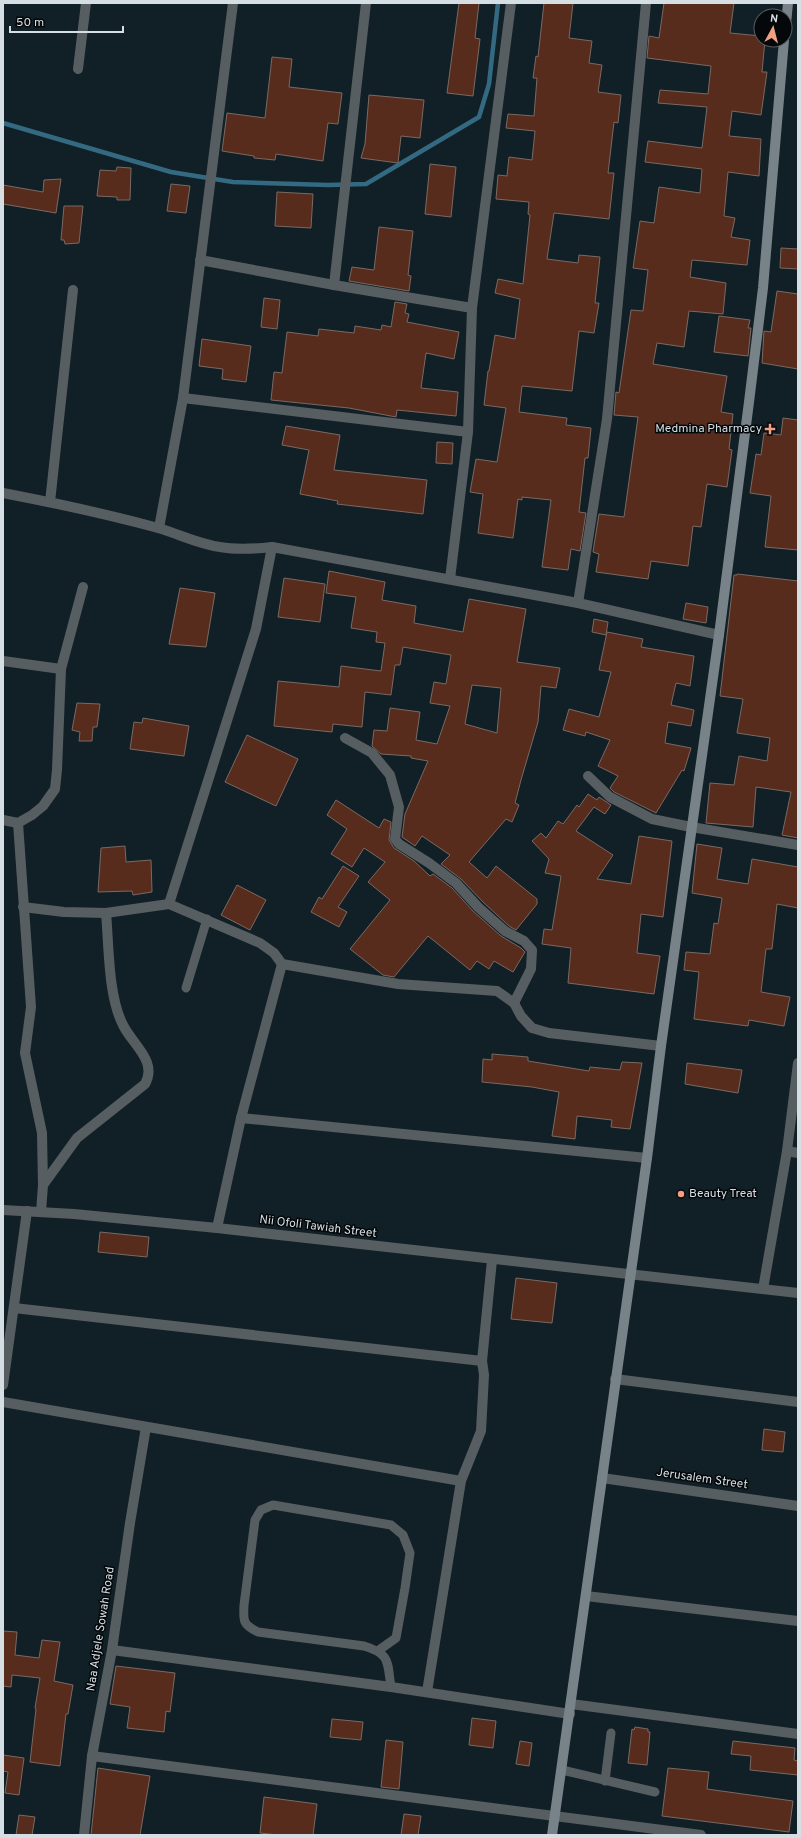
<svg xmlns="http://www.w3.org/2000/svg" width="801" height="1838" viewBox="0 0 801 1838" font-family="Overpass,sans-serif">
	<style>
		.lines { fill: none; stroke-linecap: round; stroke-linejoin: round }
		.stream { stroke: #336a82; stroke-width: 4.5 }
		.building { fill: #572c1c; stroke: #7a6963; fill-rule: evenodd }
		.lane { stroke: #575e62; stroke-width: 9 }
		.street { stroke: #575e62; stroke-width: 10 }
		.secondary { stroke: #788389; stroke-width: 10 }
		.poi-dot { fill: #f3a082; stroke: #04080b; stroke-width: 1.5 }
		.labels { text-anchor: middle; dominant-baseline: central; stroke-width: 3; stroke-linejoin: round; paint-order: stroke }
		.poi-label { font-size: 12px; fill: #d5dee3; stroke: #04080b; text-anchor: end }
		.street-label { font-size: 12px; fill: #d5dee3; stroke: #04080b }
	</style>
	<rect width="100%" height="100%" fill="#112026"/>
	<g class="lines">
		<polyline class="stream" points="3,123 171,172 233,182 328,185 366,184 479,117 489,84 498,3"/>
	</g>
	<g class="building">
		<polygon points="459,3 479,3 475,38 480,39 473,96 447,93"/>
		<polygon points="544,3 573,3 569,38 592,41 589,63 602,65 598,92 621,95 618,123 614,122 608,173 614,173 609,219 554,213 547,259 578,263 579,255 600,257 595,303 599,303 594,333 579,331 572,391 522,386 519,412 567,418 566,425 591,428 588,458 585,458 579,512 586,513 580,551 571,549 568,570 542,567 551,500 522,497 522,500 518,499 513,538 478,533 483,494 470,492 476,459 497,462 506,408 484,405 488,371 489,371 495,335 515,339 520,299 495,293 498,279 523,284 530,215 528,214 529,202 496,199 498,175 507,176 509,157 532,160 535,131 506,128 508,114 534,116 537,78 533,78 536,56 538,57"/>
		<polygon points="664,3 734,3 730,33 761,36 761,40 765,40 762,72 767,72 761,115 732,111 729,136 761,139 759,176 728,172 724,216 735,218 731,237 750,240 747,265 692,260 690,277 726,283 723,314 689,311 684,347 657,343 653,364 727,376 721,412 733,414 729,449 732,450 727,487 707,484 701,527 693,526 688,566 651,561 648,579 596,572 599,554 593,552 599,514 624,517 638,417 614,415 616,392 619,393 631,310 643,311 648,270 633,268 640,221 654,223 659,187 700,193 702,169 645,162 648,141 702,148 707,107 658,103 660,90 708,94 711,66 647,58 649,36 659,38"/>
		<polygon points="272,57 292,59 289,87 342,93 338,124 328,123 323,161 276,154 275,160 254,158 254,156 222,151 227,113 265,118"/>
		<polygon points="369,95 424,100 420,138 401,136 398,163 361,158 365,144"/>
		<polygon points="430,164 456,167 451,217 425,214"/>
		<polygon points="117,167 131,168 130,200 117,200 117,197 97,196 100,170 116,171"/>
		<polygon points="61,179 56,213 3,204 3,185 43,192 44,180"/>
		<polygon points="171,184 190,186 186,213 167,211"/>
		<polygon points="277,192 313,194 311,228 275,226"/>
		<polygon points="64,206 83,206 79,243 65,244 64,240 61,240"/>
		<polygon points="379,227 413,231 408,275 411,276 409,291 349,281 352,267 374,270"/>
		<polygon points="781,248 798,249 798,269 780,268"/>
		<polygon points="777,291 798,294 798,369 762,363 764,331 771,332"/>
		<polygon points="264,298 280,300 277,329 261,327"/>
		<polygon points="395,302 407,304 405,313 409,314 407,322 459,332 454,359 426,353 421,388 458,392 456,416 397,410 396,417 349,408 271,400 274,372 282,373 287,332 318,336 319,329 354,333 355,326 381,330 382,325 391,327"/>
		<polygon points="719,316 750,320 748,328 751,328 748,356 714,352"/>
		<polygon points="202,339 251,346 246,382 222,379 223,369 199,366"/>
		<polygon points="783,418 798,420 798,550 765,547 771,496 750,493 756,454 761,455 764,433 781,435"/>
		<polygon points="286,426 340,435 334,470 427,480 423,514 337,504 338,501 300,494 309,450 282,445"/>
		<polygon points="437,442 453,443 452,464 436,463"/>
		<path d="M329,571L385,582L382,600L416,606L414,623L463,632L469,599L526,609L517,662L560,668L556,688L541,686L538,722L521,780L515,803L519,805L512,822L506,819L469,862L487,878L496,866L537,899V904L516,930L509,926L483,902L461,879L441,864L450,855L422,836L415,846L402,837L405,814L428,761L411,758V756L381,754L372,746L374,730L387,731L390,708L420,712L416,740L437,744L450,706L430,703L434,682L446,684L451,655L403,647L400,665H395L391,695L365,692L362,727L333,724L332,732L274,726L278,681L339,687L341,666L381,671L385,643L376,642L377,632L351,628L356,597L326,593ZM472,685L501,688L497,733L465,724Z"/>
		<polygon points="737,574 798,581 798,838 782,835 791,792 756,787 753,827 706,823 710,783 734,785 739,756 767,761 770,738 737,733 743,699 720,696 734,575 737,575"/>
		<polygon points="284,578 325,584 320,622 278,617"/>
		<polygon points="180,588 215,593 206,647 169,644"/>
		<polygon points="686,603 708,607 706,623 683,619"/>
		<polygon points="594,619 608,622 606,635 592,632"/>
		<polygon points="607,632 643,639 641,647 694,656 690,686 676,683 671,705 694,710 691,726 668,722 665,743 691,748 684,771 682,770 656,813 614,792 610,788 618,776 598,766 610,740 586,732 585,736 563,730 569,709 599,717 611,672 599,670"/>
		<polygon points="77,703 100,704 97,727 93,727 92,741 79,741 80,732 72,730"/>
		<polygon points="143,718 189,726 184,756 130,749 134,722 142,723"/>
		<polygon points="247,735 298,759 276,806 225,782"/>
		<polygon points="588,794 597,800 599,797 611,805 605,814 594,807 576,831 613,855 597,879 631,884 639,836 672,841 663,917 641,914 637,953 660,956 654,994 568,983 571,948 542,944 544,929 552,930 561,876 545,873 549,859 532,841 541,833 546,838 558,821 563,824 577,805 579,807"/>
		<polygon points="336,800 379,828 384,819 391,822 389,840 394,848 414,861 430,876 433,874 452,888 473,911 501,936 521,948 525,952 513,972 494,961 489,969 477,961 470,970 428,936 394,977 383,975 350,949 390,900 368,882 385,862 364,848 352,867 331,854 347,829 327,815"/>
		<polygon points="697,844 722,848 717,879 748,884 752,859 798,867 798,908 777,904 772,949 766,949 761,992 790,997 784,1026 749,1020 748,1026 694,1019 699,972 684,970 686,952 710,954 714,923 718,924 722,898 692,893"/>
		<polygon points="125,846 126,862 151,860 152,892 133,895 132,891 98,892 101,848"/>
		<polygon points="343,866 359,876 338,907 347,912 339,927 311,912 319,897 322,899"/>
		<polygon points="237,885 266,900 250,930 221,915"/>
		<polygon points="492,1054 528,1057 528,1061 589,1071 590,1067 620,1070 622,1062 642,1063 630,1129 611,1127 612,1120 577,1116 575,1139 552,1136 559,1092 532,1087 482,1082 483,1059 492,1060"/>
		<polygon points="687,1063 742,1070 738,1093 685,1084"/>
		<polygon points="100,1232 149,1237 147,1257 98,1252"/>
		<polygon points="516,1278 557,1283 552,1323 511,1319"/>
		<polygon points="764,1429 785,1432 783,1452 762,1450"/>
		<polygon points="3,1631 17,1632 15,1655 39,1658 42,1640 60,1642 54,1681 73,1685 68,1714 66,1714 60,1766 30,1762 36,1709 35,1708 40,1678 12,1675 11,1687 3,1686"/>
		<polygon points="116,1666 175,1673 170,1712 166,1711 164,1732 127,1728 130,1707 110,1704"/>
		<polygon points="472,1718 496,1721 493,1748 469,1745"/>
		<polygon points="332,1719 363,1722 361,1740 330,1737"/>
		<polygon points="635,1727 648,1729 648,1732 650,1732 647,1765 628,1763 632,1729 634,1730"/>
		<polygon points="386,1740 403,1742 399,1789 381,1787"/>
		<polygon points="520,1741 532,1743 529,1766 516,1764"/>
		<polygon points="733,1741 795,1748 794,1760 798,1761 798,1775 750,1770 751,1756 731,1754"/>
		<polygon points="3,1755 24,1758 19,1795 5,1793 8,1772 3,1771"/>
		<polygon points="98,1768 150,1776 140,1835 91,1835"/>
		<polygon points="668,1768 709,1772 707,1789 793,1801 789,1832 662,1816"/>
		<polygon points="264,1797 317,1804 313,1835 278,1835 260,1833"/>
		<polygon points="404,1814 421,1816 418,1835 401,1835"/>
		<polygon points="19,1815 35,1817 32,1835 16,1835"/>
	</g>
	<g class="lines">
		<g class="lane">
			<polyline points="186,988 207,919"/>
			<path d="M379,1650L396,1638L405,1588L410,1553L403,1535L391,1525L273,1505L261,1510L255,1520L244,1605C243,1621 243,1625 258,1632L364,1646C391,1654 387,1662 391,1687"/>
			<polyline points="562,1770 655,1792"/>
			<polyline points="605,1781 611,1733"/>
		</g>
		<g class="street">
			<polyline points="78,69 86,3"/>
			<polyline points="200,260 334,285 472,308"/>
			<polyline points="334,285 366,3"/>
			<polyline points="183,398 468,432"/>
			<path d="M3,493C55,503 107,514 158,528C179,534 198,544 220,547C237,550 254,549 272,547L578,603L719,635"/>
			<polyline points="50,502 73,290"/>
			<polyline points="159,528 183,398 233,3"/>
			<polyline points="450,579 468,432 472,308 511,3"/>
			<polyline points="578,603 607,419 646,3"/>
			<polyline points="3,661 61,669"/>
			<polyline points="345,738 372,753 390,775 399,807 395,839 399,844 429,863 456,883 478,907 505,931 524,941 532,950 531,969 514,1003"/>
			<polyline points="588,776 610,797 652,819 691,827 798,845"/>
			<polyline points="3,820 18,823 32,815 43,806 55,789 57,770 61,669 83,587"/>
			<polyline points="18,823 31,1007 25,1053 42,1133 43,1185 41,1212"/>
			<polyline points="169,904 256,629 272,547"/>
			<polyline points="23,907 64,912 106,913 169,904 260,943 274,953 282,964 398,984 497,991 514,1003 521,1016 532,1028 549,1033 661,1046"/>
			<polyline points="241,1118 647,1158"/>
			<polyline points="787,1151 798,1153"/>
			<path d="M43,1185L77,1138L145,1084C158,1061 132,1044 123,1025C108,996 109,946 106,913"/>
			<polyline points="3,1210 74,1214 217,1228 798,1293"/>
			<polyline points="217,1228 241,1118 282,964"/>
			<polyline points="763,1289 787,1151 798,1063"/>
			<polyline points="14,1308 482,1361"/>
			<polyline points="615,1379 798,1402"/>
			<polyline points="3,1385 27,1211"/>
			<polyline points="3,1402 461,1481"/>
			<polyline points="602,1478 798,1506"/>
			<polyline points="586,1596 798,1621"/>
			<polyline points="112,1650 391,1687 570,1714"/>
			<polyline points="427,1692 461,1481 481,1431 484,1375 482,1361 492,1260"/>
			<polyline points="571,1704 798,1734"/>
			<polyline points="92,1756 701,1835"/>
			<polyline points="84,1835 92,1756 112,1650 130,1523 146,1427"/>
		</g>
		<g class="secondary">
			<polyline points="785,34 788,3"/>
			<polyline points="552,1835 647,1158 661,1046 719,635 749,402 763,288 784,40"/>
		</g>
	</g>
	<g class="poi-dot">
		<path d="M768 423h4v4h4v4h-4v4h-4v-4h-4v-4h4z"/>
		<circle cx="681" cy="1194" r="4"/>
	</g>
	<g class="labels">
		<g class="poi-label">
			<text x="762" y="429">Medmina Pharmacy</text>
			<text x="689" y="1194" text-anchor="start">Beauty Treat</text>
		</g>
		<g class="street-label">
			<text transform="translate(318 1227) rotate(7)">Nii Ofoli Tawiah Street</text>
			<text transform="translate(702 1479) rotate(8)">Jerusalem Street</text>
			<text transform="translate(101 1629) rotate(-81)">Naa Adjele Sowah Road</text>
		</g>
	</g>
	<rect width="801" height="1838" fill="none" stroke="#d5dee3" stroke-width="8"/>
	<g transform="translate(773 28) rotate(7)"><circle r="19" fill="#04080b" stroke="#585e61"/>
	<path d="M0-3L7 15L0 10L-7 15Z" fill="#f3a082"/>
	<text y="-6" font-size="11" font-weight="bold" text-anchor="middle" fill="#d5dee3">N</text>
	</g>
	<path d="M10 26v6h113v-6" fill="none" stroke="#d5dee3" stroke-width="2"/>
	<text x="16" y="26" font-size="12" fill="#d5dee3" stroke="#04080b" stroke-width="3" paint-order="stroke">50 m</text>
</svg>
